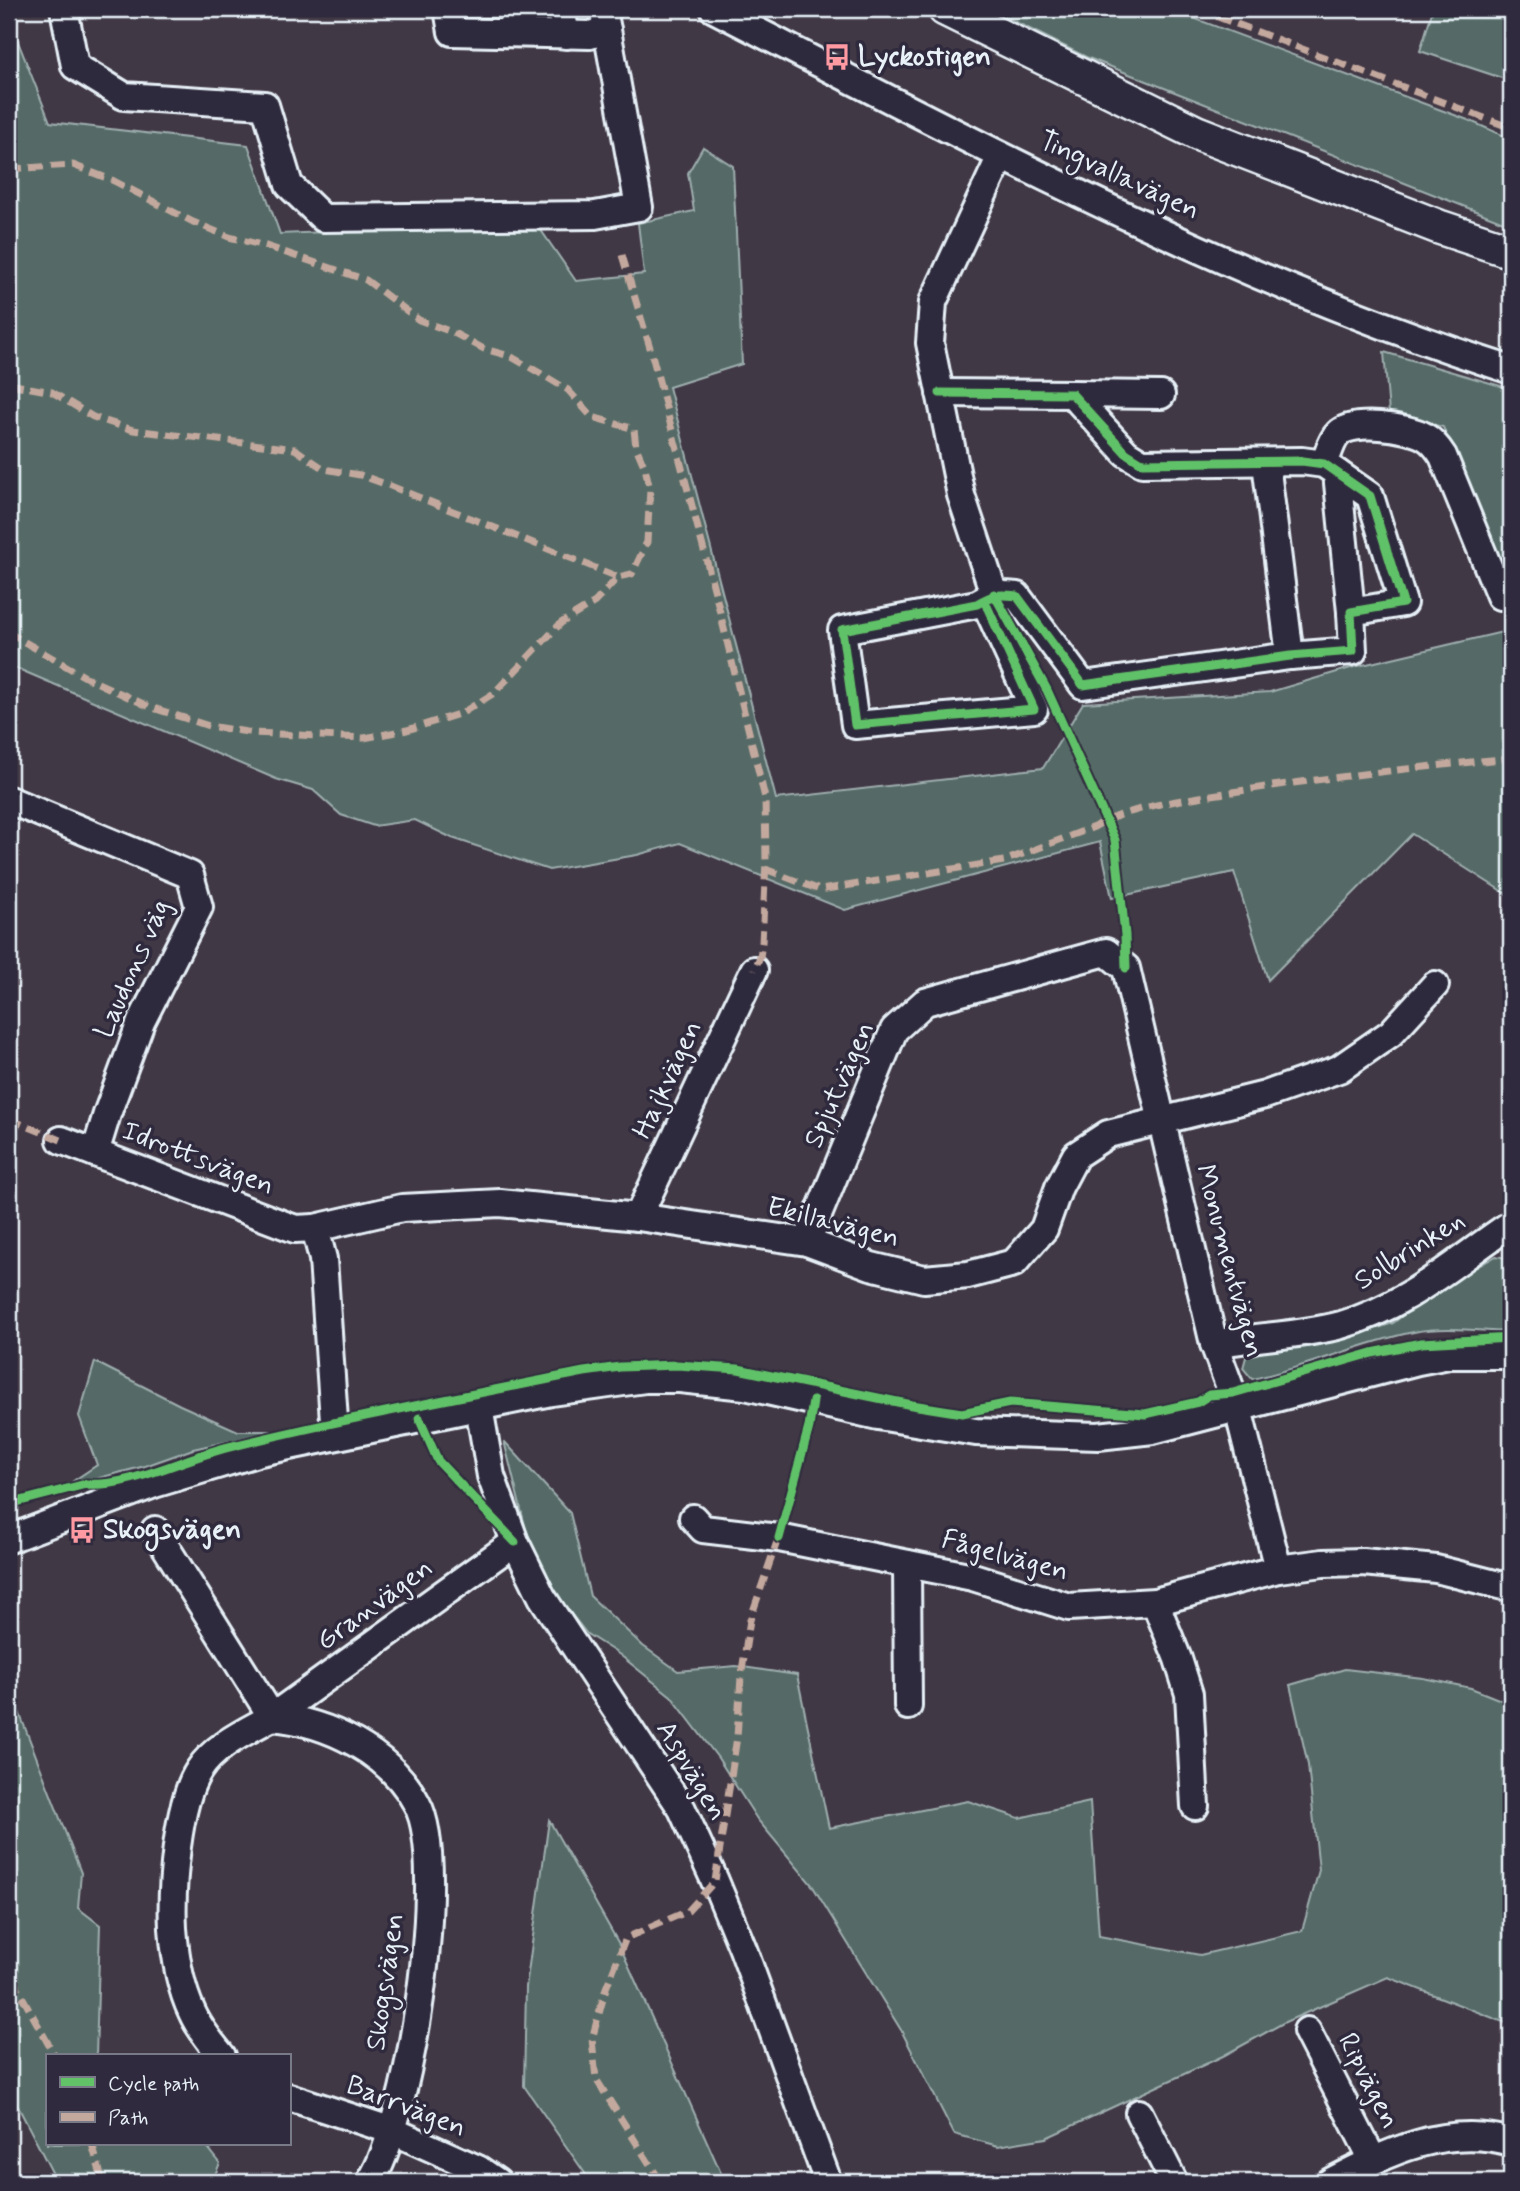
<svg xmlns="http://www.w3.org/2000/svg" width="1520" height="2191" viewBox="0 0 1520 2191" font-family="Mynerve,sans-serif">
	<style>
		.green { fill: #556b66; stroke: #9eaeaf; stroke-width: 2 }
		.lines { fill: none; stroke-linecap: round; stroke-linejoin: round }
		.minor-casing { stroke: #e8f1f8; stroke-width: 32 }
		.major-casing { stroke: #e8f1f8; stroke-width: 38 }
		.minor { stroke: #2f2a3d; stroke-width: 26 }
		.major { stroke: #2f2a3d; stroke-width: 33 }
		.quiet { stroke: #c3a89e; stroke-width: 7; stroke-dasharray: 14 7; stroke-linecap: butt }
		.cycleway-casing { stroke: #2f2a3d; stroke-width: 13 }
		.cycleway { stroke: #61c268; stroke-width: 9 }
		.labels { text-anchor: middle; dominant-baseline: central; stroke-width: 7; stroke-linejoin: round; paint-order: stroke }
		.poi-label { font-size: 28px; font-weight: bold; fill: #e8f1f8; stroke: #2f2a3d; text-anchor: start }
		.street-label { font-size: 28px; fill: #e8f1f8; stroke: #2f2a3d }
	</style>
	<rect width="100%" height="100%" fill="#413845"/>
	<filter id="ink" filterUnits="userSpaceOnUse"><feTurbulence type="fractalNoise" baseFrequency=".0143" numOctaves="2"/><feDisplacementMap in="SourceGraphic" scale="14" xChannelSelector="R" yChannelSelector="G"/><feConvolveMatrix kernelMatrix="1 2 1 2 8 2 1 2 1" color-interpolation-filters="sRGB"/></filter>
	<g filter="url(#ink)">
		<g class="green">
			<polygon points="990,9 1169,9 1468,120 1511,139 1511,225 1086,57"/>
			<polygon points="1433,9 1511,9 1511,81 1420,51"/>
			<polygon points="9,19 50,122 248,145 280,234 536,223 576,281 644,274 638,223 694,211 688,173 703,147 733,166 742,364 669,387 776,799 1043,768 1083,703 1270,692 1354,667 1511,630 1511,897 1412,834 1268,980 1234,872 1112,898 1100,842 845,910 680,843 637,855 549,870 452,838 415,820 374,826 341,815 313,790 276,779 9,665"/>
			<polygon points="1384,352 1511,389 1511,593 1443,427 1389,413"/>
			<path d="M1496,1256L1511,1259V1332C1481,1331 1443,1326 1414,1332C1358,1343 1307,1368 1252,1379L1243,1368L1246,1357L1297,1342L1350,1337L1393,1323L1433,1292Z"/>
			<polygon points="95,1362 180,1405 238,1431 276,1431 193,1449 145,1466 64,1487 97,1465 79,1416"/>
			<polygon points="504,1441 570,1513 590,1596 643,1646 678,1671 736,1666 797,1675 829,1828 968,1801 1019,1818 1090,1802 1099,1936 1200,1955 1302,1931 1319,1870 1308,1765 1290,1685 1345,1669 1423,1678 1471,1688 1511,1704 1511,2025 1388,1977 1285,2022 1223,2056 1046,2138 998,2146 954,2134 901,2030 812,1885 757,1819 718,1758 671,1696 620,1655 587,1634 565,1606 531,1550"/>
			<polygon points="9,1686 81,1873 78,1908 100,1925 96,2056 47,2056 47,2144 205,2144 220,2163 212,2182 57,2182 9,2089"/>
			<polygon points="549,1820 619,1944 725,2182 591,2182 524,2086 526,1987"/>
		</g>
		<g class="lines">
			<defs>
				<g id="minor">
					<polyline points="64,9 75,66 124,96 265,105 289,185 323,218 595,215 639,207 607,30"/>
					<polyline points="448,9 452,32 590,35 607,30 603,9"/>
					<polyline points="511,9 516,33"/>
					<polyline points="561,9 566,35"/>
					<path d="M714,9C973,142 1232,281 1511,370"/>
					<path d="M940,393L1072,394L1126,453L1142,463L1302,461L1324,464L1370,496L1403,603L1351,612L1353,651L1290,656L1083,685L1017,596C997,594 994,594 977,604L842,630L855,725L1034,709L984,600"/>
					<polyline points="1072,394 1161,395"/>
					<polyline points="1266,463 1290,656"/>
					<path d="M1324,464C1328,455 1331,441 1338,434C1352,419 1407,427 1424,436C1433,441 1438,448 1443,456L1500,596"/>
					<polyline points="1337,473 1351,612"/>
					<polyline points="994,594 961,495 930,343 933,302 1001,156"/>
					<polyline points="9,800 190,875 199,907 141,1022 107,1114 95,1153"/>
					<polyline points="61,1140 295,1229 315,1228"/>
					<polyline points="638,1217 754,970"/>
					<polyline points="807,1242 894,1030 925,1002 1106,952 1126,968 1214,1344 1238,1409 1278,1569"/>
					<path d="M1214,1344C1256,1336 1300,1336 1341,1325C1406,1307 1457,1260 1511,1224"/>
					<polyline points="479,1407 491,1476 515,1542 542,1597 682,1809 715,1881 743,1949 828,2182"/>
					<polyline points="335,1435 323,1259 315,1228 402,1208 500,1203 638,1217 807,1242 871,1266 924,1279 968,1275 1014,1263 1044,1229 1059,1187 1076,1155 1108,1134 1265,1095 1339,1069 1391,1033 1435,985"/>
					<polyline points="693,1518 703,1529 779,1538 973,1577 1069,1607 1155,1602 1278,1569 1323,1563 1363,1562 1436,1569 1511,1588"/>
					<path d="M155,1530L272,1717C328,1722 390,1752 417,1804C450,1865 409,2125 370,2182"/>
					<polyline points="9,1539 154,1484 260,1452 551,1392 645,1379 680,1379 745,1386 878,1416 976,1432 1098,1436 1153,1430 1418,1361 1449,1355 1511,1355"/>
					<polyline points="907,1564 908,1706"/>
					<polyline points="1155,1602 1178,1659 1189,1694 1195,1806"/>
					<polyline points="1307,2031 1373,2160"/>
					<path d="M222,2056C211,2043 199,2028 192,2012C180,1987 175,1955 173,1928C171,1889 177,1803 199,1770C215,1745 247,1731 272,1717L515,1542"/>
					<polyline points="289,2097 393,2131 478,2169 497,2182"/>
					<polyline points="1139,2113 1174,2182"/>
					<path d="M1330,2182C1386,2153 1446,2123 1511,2142"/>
				</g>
				<polyline id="major" points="945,9 1197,133 1439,227 1511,251"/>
			</defs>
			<use href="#minor" class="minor-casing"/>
			<use href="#major" class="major-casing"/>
			<use href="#minor" class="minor"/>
			<use href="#major" class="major"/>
			<g class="quiet">
				<polyline points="1197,9 1511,128"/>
				<polyline points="9,169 73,165 114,181 193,222 229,237 266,246 366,280 419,320 452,332 484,349 510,356 545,376 568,390 592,417 634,429 636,447 645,468 650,489 647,542 632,574 618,577 595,602 561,623 494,693 462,713 407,730 364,738 254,733 209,726 150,707 124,695 87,678 9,633"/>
				<polyline points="622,255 651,351 717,600 765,798 766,861 762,943 760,957 754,970"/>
				<polyline points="9,384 52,392 93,417 133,430 295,449 324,469 360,475 388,485 618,577"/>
				<path d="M765,869L820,890L1004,861L1094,827C1129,806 1198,797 1239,791C1330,777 1420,767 1511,758"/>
				<polyline points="9,1119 61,1140"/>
				<polyline points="9,1957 18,1989 55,2056"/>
				<polyline points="92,2144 103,2182"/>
				<polyline points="661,2182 596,2079 592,2039 606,1988 626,1938 688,1911 715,1881 737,1737 741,1677 750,1620 780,1533"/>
			</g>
			<defs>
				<g id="cycleway">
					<path d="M940,393L1072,394L1126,453L1142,463L1302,461L1324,464L1370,496L1403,603L1351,612L1353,651L1290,656L1083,685L1017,596C997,594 994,594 977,604L842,630L855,725L1034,709L984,600"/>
					<polyline points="994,594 1047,690 1115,840 1125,935 1126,968"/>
					<polyline points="419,1418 438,1461 515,1542"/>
					<path d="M9,1504L86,1484C128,1488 187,1457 229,1447C347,1418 465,1396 584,1372L620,1367L677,1365L738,1369L912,1405L962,1413L1010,1403L1145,1414L1198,1402L1209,1395L1233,1393L1372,1353L1421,1343L1511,1338"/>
					<polyline points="779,1538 809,1427 813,1401"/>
				</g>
			</defs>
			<use href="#cycleway" class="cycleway-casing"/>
			<use href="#cycleway" class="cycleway"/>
		</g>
	</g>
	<defs>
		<symbol id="bus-bare" viewBox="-9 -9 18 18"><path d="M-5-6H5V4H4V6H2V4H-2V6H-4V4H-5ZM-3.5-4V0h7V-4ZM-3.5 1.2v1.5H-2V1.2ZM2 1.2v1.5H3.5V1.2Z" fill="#ff9aa2" stroke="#2f2a3d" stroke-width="2.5" paint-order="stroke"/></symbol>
	</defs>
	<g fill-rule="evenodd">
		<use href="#bus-bare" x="818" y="38" width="38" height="38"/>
		<use href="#bus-bare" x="63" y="1511" width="38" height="38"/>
	</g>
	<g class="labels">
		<g class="poi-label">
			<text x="858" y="57">Lyckostigen</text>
			<text x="103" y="1530">Skogsvägen</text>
		</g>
		<g class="street-label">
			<text transform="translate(1119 176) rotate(25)">Tingvallavägen</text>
			<text transform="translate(133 969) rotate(-66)">Laudons väg</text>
			<text transform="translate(668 1080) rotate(-65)">Hajkvägen</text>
			<text transform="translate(840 1085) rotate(-66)">Spjutvägen</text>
			<text transform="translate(198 1159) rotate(21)">Idrottsvägen</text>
			<text transform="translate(833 1223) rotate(14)">Ekillavägen</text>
			<text transform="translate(1410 1251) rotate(-32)">Solbrinken</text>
			<text transform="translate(1229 1261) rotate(75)">Monumentvägen</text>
			<text transform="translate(1005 1556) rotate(15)">Fågelvägen</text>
			<text transform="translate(375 1605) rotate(-36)">Granvägen</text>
			<text transform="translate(691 1771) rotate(59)">Aspvägen</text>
			<text transform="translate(386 1982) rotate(-82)">Skogsvägen</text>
			<text transform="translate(1368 2081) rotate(63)">Ripvägen</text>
			<text transform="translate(406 2107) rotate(21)">Barrvägen</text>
		</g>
	</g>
	<rect width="1520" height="2191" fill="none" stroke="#2f2a3d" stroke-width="35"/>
	<rect x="18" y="18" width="1485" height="2156" fill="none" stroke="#e8f1f8" stroke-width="2.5" filter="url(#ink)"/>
	<rect x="46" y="2054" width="245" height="91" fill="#2f2a3d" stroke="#797a88" stroke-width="2"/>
	<rect x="60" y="2077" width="35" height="10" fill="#61c268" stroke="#797a88" stroke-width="2"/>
	<text x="108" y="2090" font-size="21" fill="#e8f1f8">Cycle path</text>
	<rect x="60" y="2112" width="35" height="10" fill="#c3a89e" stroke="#797a88" stroke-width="2"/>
	<text x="108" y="2124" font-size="21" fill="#e8f1f8">Path</text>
</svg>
